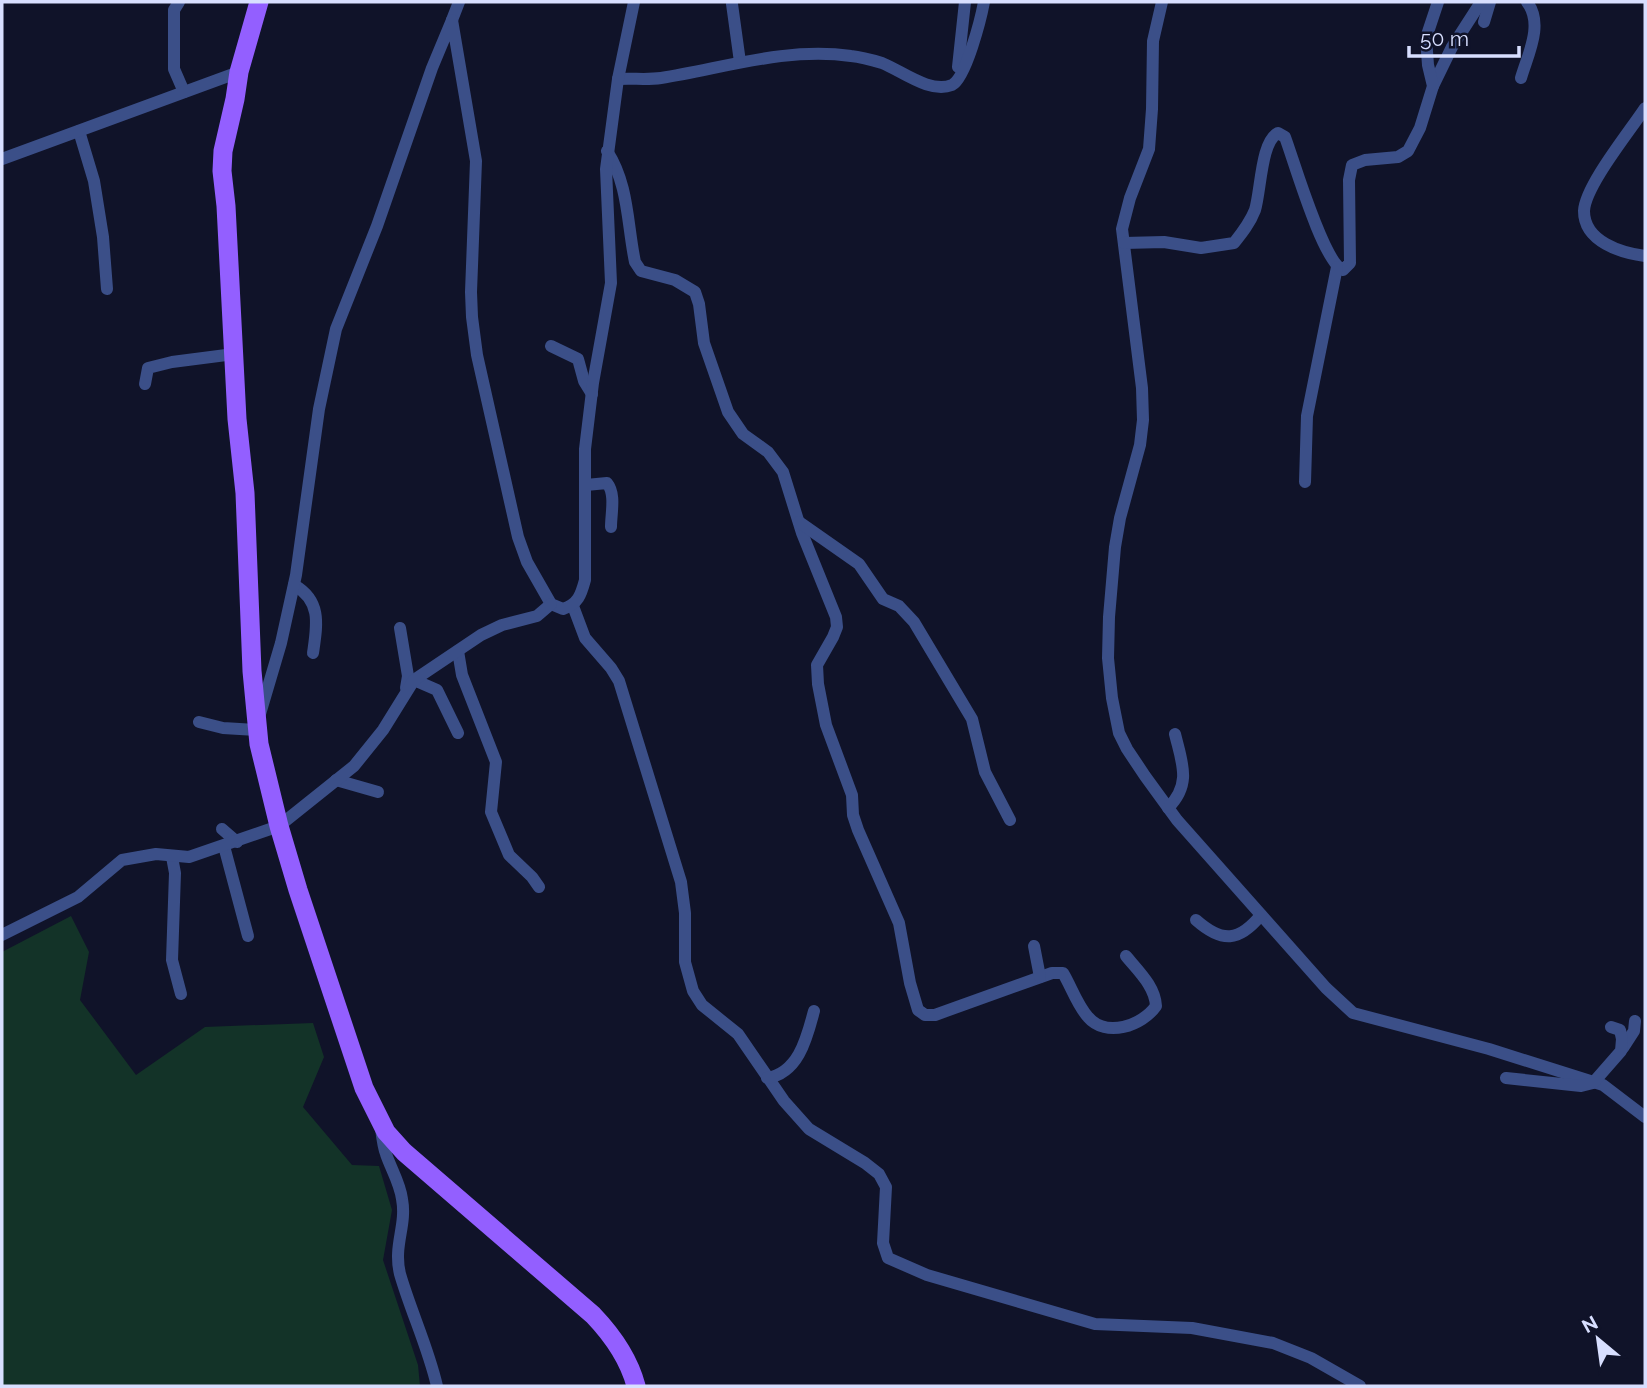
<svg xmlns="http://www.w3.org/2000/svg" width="1647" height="1388" viewBox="0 0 1647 1388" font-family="Raleway,sans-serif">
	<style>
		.green { fill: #133328 }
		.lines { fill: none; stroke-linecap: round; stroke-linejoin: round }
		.street { stroke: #3b4f88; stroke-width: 12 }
		.primary { stroke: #935fff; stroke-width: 19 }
	</style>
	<rect width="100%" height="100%" fill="#101329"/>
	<polygon class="green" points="71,916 89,952 80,1000 136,1075 205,1027 313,1023 324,1057 303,1107 352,1165 379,1166 392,1210 383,1260 418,1365 420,1386 2,1386 2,952"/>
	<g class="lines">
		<g class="street">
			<polyline points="179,2 174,10 174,69 184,92"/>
			<polyline points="1162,2 1153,41 1152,109 1149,149 1130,198 1122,229 1142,388 1143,420 1140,445 1120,518 1115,547 1109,617 1108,658 1112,698 1119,733 1127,749 1145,776 1177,820 1326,988 1353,1013 1489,1049 1603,1085 1645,1117"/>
			<polyline points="732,4 740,62"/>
			<polyline points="452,20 459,2"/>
			<polyline points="1484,22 1490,2"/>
			<polyline points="958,67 965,2"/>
			<path d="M1521,78C1528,54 1544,24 1527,2"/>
			<path d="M618,79C632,78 647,80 661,78C724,68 786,47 851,56C861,57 872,60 882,63C902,71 930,94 952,85C966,78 981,18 984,2"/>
			<polyline points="1433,86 1452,47 1481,2"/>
			<path d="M1645,108C1630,131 1585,186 1584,211C1584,242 1622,253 1645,256"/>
			<polyline points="79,131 94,181 103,237 107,289"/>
			<path d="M607,151C629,185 627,224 635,262L641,271L675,280L695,292L699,304L704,343L728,412L743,434L768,452L783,472L802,533L836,617L837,627L833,637L817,665L818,684L826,725L852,795L853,815L858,830L899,923L910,983L918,1010L925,1015H935L1052,973H1063C1071,986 1077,1005 1088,1017C1106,1038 1142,1026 1156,1006C1155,986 1138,971 1126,956"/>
			<polyline points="2,159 239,72"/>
			<path d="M1124,243L1164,242L1201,248L1234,243C1242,233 1250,223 1255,210C1261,190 1261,141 1278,133L1285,137C1294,161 1323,262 1343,270L1350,263L1349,180L1352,165L1365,160L1398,157L1408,151L1420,128L1433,86L1428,65L1426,38L1438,2"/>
			<polyline points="551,346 578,359 584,381 592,394"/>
			<polyline points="145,384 148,368 172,362 234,354"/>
			<polyline points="1305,482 1307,416 1337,267"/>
			<path d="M586,485L607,483C616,494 611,513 611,527"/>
			<polyline points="799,522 859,564 883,599 899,606 914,622 972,719 985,772 1010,820"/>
			<path d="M294,585C322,601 317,625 313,653"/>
			<polyline points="573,606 585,638 611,668 619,681 681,882 685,913 685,962 693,991 702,1005 738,1034 784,1101 809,1129 865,1163 879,1174 886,1187 883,1243 888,1258 927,1275 1095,1324 1192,1328 1273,1343 1311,1358 1360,1386"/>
			<polyline points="400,628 408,676 406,688"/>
			<polyline points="458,651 462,675 496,762 491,812 509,855 532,877 539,887"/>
			<polyline points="414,680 437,690 458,733"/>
			<path d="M260,714L281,643L296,575L319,409L336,329L377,226L432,68L452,20L476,161L471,292L472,317L477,355L518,537L527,562L551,604L563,609C578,604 581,595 585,580V449L593,383L611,283L606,169L618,79L634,2"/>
			<polyline points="199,722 223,728 257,730"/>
			<polyline points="336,780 378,792"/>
			<path d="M1168,808C1192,784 1182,763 1175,734"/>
			<polyline points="222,829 237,842"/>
			<polyline points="224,846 248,936"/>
			<polyline points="172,857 175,873 172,960 181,994"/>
			<path d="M1196,920C1222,943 1239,942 1261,915"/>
			<polyline points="2,935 78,897 122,860 156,854 189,857 279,826 354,766 383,730 414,680 481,635 502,625 537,616 551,604"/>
			<polyline points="1034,946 1040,977"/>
			<polyline points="1623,1048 1634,1031 1635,1021"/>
			<path d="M767,1078C799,1073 807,1037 814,1011"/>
			<polyline points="1506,1078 1581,1086 1593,1083 1621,1051 1622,1039 1620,1030 1611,1027"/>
			<path d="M381,1128C382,1136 383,1146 386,1154C391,1169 400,1183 402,1199C407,1226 393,1245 400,1274C411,1312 428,1347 437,1386"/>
		</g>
		<path class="primary" d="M259,2L239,72L235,99L223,151L222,171L226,206L237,419L245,493L252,671L259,744L279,826L298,890L364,1088L386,1132L404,1152L593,1315C613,1336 629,1359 636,1386"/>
	</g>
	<rect width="1647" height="1388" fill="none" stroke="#d8dfff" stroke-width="7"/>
	<g transform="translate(1598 1339) rotate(331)" stroke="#101329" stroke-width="5" paint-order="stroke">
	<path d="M0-5L12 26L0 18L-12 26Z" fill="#d8dfff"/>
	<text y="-10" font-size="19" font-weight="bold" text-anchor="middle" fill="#d8dfff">N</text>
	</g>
	<path d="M1409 46v10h110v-10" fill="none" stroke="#d8dfff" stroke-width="3.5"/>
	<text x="1420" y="46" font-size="21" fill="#d8dfff" stroke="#101329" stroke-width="5" paint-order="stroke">50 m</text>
</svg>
